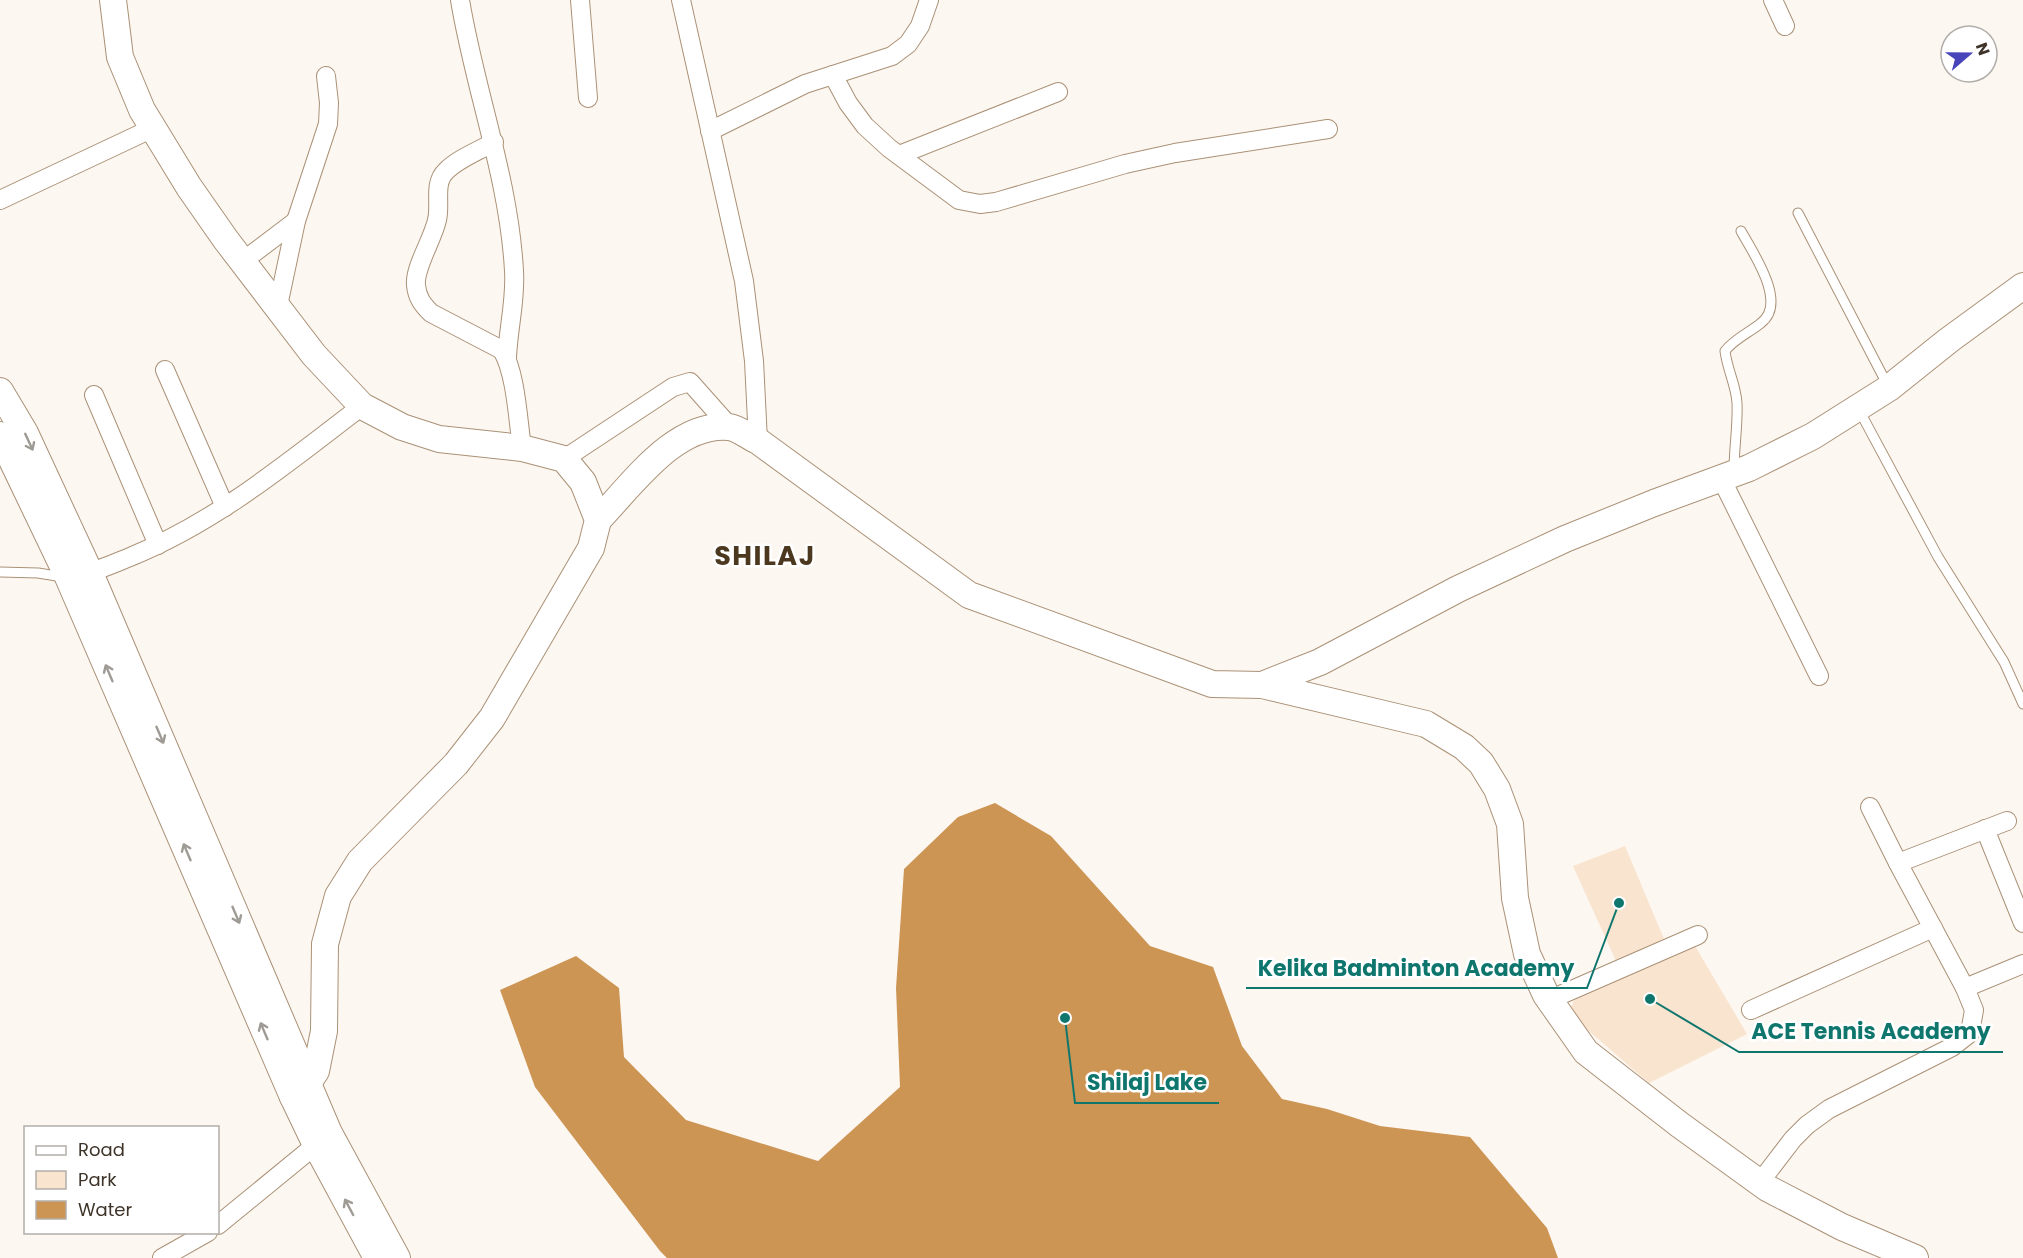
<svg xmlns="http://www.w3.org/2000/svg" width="2023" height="1258" viewBox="0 0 2023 1258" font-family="Poppins,sans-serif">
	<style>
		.green { fill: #f9e4cf }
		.water { fill: #cd9554 }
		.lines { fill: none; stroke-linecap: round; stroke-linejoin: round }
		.lane-casing { stroke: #aa9176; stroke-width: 11 }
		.street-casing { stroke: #aa9176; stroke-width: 20 }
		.secondary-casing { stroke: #aa9176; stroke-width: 28 }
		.lane { stroke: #fff; stroke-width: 9 }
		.street { stroke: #fff; stroke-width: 18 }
		.secondary { stroke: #fff; stroke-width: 26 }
		.oneway { stroke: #9e9a94 }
		.labels { text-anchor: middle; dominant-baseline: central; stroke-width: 5; stroke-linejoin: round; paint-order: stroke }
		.district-label { font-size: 27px; font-weight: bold; letter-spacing: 1.5px; fill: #4c371f; stroke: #fff }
		.leader { fill: none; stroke: #0f766e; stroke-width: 2 }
		.callout-dot { fill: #0f766e; stroke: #fff; stroke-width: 2 }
		.callout-label { font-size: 22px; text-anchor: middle; font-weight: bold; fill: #0f766e; stroke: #fff; stroke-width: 5; stroke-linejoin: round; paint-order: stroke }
	</style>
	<rect width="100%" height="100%" fill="#fdf7f2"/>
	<g class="green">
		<polygon points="1625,846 1664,939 1616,961 1573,866"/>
		<polygon points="1695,946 1747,1034 1649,1083 1568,1013 1582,984"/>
	</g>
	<polygon class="water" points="995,803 1051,836 1150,946 1213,967 1242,1046 1282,1099 1327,1109 1380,1126 1470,1137 1547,1228 1558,1258 667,1258 660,1251 535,1087 500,990 576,956 619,988 624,1057 686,1120 818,1161 900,1087 896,988 904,869 958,817"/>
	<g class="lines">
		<defs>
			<g id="lane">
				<polyline points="1798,213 1888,386"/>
				<polyline points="1859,410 1938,557 2004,662 2023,704"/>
				<path d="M1734,471C1734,448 1738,425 1737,403C1736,385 1727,369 1725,351C1735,338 1749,333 1761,323C1788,303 1753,253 1741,231"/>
				<polyline points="0,572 38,573 63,577"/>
			</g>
			<g id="street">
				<path d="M460,0C475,91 509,178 514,271C516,300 508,329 507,358"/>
				<polyline points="580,0 588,98"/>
				<polyline points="681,0 744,281 754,361 758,441"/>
				<polyline points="1773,0 1785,26"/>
				<polyline points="833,75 848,103 865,126 889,148 959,200 980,204 996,202 1125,164 1175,153 1328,129"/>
				<polyline points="710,131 805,84 892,56 908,44 920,26 929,0"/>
				<path d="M494,142C479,151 459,158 446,171C433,183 441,204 437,220C433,239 414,268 416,285C417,298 423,305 431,313L502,350C516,373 518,421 522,448"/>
				<polyline points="899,155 1058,92"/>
				<polyline points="0,200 153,128"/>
				<polyline points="243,261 296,221"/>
				<polyline points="278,306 296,221 328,124 329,103 326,76"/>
				<polyline points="165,370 225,507"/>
				<polyline points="94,395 158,545"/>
				<polyline points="564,459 673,387 690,382 730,427"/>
				<polyline points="1721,478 1819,676"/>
				<path d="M78,575C96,572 113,564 130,557C218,521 287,463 362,406"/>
				<polyline points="1870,807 1898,863"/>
				<polyline points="1985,829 2023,923"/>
				<polyline points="1965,988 2023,964"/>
				<polyline points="1549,1000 1698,935"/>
				<polyline points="1751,1010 1933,928"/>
				<polyline points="1760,1182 1793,1139 1807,1125 1829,1109 1952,1047 1970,1033 1974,1010 1965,988 1898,863 2007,821"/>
				<polyline points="218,1225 323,1139"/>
				<polyline points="162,1258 208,1232"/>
			</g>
			<g id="secondary">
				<polyline points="113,0 120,57 142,110 189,187 226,240 314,355 362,406 402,427 439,439 522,448 564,459 583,482 598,520 591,548 492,718 456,764 360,861 338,896 325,944 324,1031 316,1071 308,1083 293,1097"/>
				<polyline points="0,391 25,433 90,573 329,1133 397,1258"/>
				<polyline points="0,435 68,577 293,1097 316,1145 377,1258"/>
				<path d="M598,520C632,485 675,422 729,427C738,428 749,437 758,441L969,595L1212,684L1262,685L1320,662L1458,589L1565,539L1654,503L1749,468L1813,436L1889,388L1949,340L2023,286"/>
				<polyline points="1262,685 1426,724 1464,747 1481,763 1497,789 1510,824 1515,898 1527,954 1546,995 1586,1052 1680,1125 1767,1188 1842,1227 1915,1258"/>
			</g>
		</defs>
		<use href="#lane" class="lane-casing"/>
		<use href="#street" class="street-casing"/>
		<use href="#secondary" class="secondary-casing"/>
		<use href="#lane" class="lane"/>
		<use href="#street" class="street"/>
		<use href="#secondary" class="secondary"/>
	</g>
	<defs><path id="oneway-shaft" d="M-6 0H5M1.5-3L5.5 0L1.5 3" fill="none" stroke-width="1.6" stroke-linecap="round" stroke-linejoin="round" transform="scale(1.5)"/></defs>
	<g class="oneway">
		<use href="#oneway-shaft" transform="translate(29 442) rotate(65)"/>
		<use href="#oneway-shaft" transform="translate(109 673) rotate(-113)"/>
		<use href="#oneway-shaft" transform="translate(160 735) rotate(67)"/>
		<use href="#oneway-shaft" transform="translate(187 852) rotate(-113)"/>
		<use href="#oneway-shaft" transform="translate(236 915) rotate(67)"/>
		<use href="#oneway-shaft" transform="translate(264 1031) rotate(-113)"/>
		<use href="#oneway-shaft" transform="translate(349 1207) rotate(-118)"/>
	</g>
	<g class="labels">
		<g class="district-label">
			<text x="765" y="555">SHILAJ</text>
		</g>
	</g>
	<path class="leader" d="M1619 903L1587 988H1246M1650 999L1739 1052H2003M1065 1018L1075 1103H1219"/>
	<g class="callout-dot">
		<circle cx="1619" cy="903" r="6"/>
		<circle cx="1650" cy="999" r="6"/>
		<circle cx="1065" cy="1018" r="6"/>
	</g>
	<g class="callout-label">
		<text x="1416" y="976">Kelika Badminton Academy</text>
		<text x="1871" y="1039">ACE Tennis Academy</text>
		<text x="1147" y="1090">Shilaj Lake</text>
	</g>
	<rect x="24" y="1126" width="195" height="108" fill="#ffffff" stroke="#b2aea9" stroke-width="1.5"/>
	<rect x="36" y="1146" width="30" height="9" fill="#ffffff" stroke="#b2aea9" stroke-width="1.5"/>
	<text x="78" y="1156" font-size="18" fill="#3e3429">Road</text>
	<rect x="36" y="1171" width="30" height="18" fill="#f9e4cf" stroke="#b2aea9" stroke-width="1.5"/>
	<text x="78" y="1186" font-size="18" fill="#3e3429">Park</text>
	<rect x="36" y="1201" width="30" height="18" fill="#cd9554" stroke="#b2aea9" stroke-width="1.5"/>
	<text x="78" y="1216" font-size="18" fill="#3e3429">Water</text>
	<g transform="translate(1969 54) rotate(70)"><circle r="28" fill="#ffffff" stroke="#b2aea9" stroke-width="1.5"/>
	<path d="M0-4.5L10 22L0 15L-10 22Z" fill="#4844ba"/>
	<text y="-9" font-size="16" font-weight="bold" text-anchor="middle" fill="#3e3429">N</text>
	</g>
</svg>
